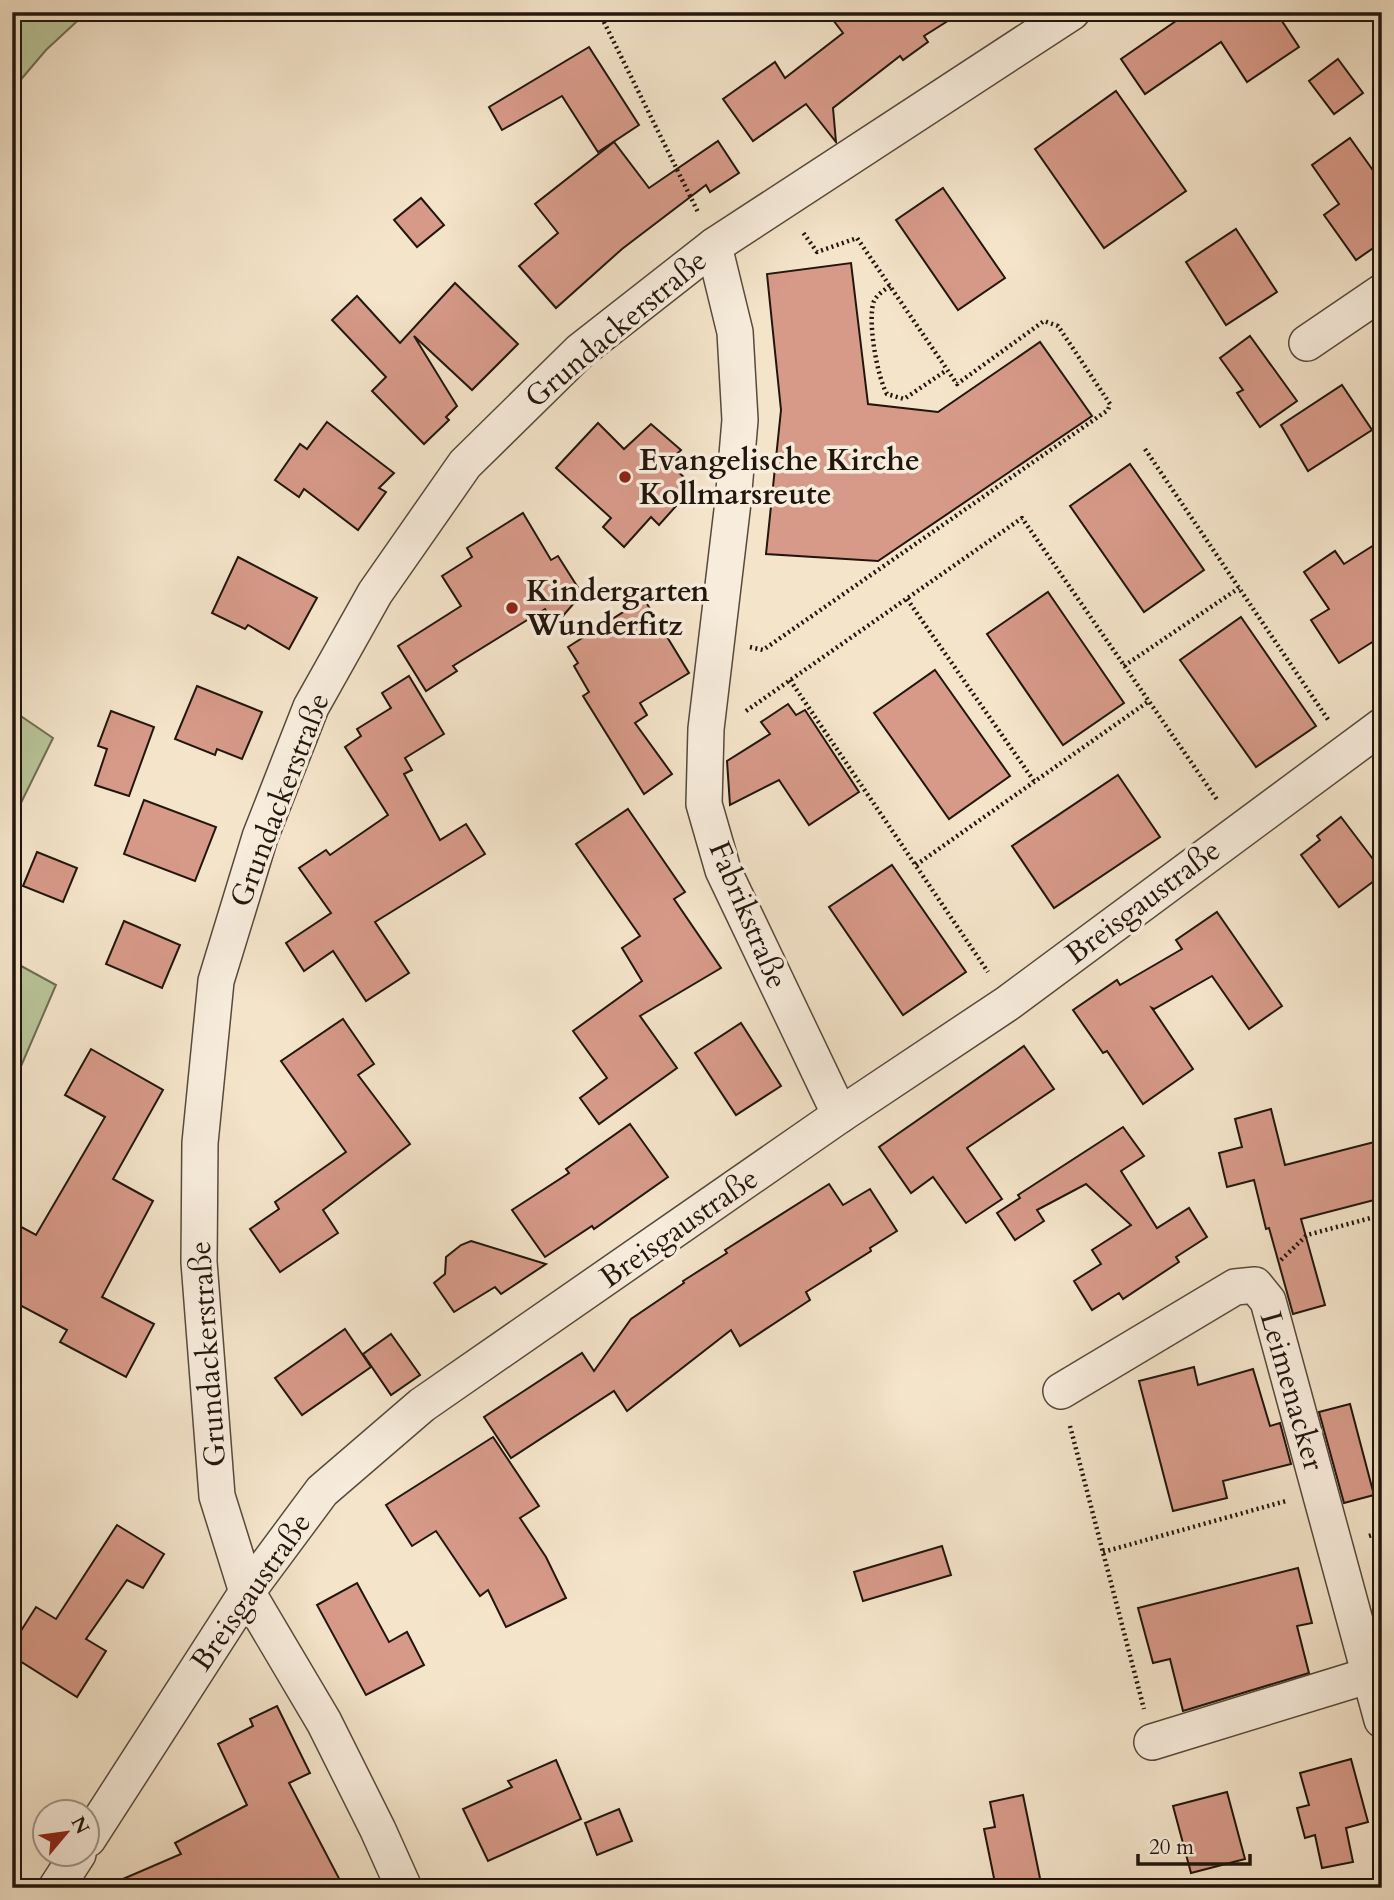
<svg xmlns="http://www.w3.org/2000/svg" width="1394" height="1900" viewBox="0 0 1394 1900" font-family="Cardo,serif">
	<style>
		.green { fill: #b9c599; stroke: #6d6e53; stroke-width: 2 }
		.building { fill: #d79a89; stroke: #21160d; stroke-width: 2 }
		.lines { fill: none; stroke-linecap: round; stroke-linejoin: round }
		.minor-casing { stroke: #564a3c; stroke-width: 38 }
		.path { stroke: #21160d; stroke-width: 4.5; stroke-dasharray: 2 3.5; stroke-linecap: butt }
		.minor { stroke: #f8eddd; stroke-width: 35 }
		.poi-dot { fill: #8f2418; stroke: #f8eddd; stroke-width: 2.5 }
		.labels { text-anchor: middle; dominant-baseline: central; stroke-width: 7; stroke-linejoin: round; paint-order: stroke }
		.street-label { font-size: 30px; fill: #21160d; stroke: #f8eddd }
		.poi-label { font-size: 30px; font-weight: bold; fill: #21160d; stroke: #f8eddd; text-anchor: start }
	</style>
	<rect width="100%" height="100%" fill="#f4e4ca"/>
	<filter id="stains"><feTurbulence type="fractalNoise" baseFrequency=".00286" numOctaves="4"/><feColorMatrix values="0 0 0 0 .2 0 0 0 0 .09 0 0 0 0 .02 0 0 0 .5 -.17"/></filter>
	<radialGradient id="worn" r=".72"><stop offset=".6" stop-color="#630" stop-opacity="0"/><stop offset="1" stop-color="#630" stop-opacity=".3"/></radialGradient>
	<g class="green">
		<polygon points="12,12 87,12 46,50 12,90"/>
		<polygon points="12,710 53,738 12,821"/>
		<polygon points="12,961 56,985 12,1087"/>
	</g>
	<g class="building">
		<polygon points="827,12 962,12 924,36 928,42 903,60 900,56 833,108 836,142 806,104 753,141 723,99 775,62 785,78 843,33"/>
		<polygon points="1189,12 1276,12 1299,47 1247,82 1221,42 1145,94 1121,59"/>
		<polygon points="589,47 639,125 598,152 562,96 502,130 489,107"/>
		<polygon points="1338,59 1363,93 1334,114 1309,81"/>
		<polygon points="1116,91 1186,191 1104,248 1035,149"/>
		<polygon points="1350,138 1382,183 1382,242 1356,260 1324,215 1339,204 1312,165"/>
		<polygon points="718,141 739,173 710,192 706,185 622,249 556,308 519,266 558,233 535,204 614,142 649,188"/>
		<polygon points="943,188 1005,278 958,310 896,220"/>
		<polygon points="421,198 444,225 417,247 394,220"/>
		<polygon points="1236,229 1277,292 1226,325 1186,262"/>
		<polygon points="851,263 868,404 938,412 1040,342 1092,416 878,561 766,554 781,410 767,274"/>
		<polygon points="455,283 518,344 472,390 414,336 457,406 446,417 449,420 424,444 372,391 386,377 332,320 357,296 400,343"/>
		<polygon points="1250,336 1297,401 1260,427 1237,393 1243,390 1220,358"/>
		<polygon points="1342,385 1372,430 1308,471 1281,425"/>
		<polygon points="327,422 394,473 379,488 386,492 358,530 304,489 299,497 275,480 300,444 307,449"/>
		<polygon points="598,423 624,449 651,424 681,450 668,463 694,486 659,525 651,517 624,547 603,527 611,518 556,468"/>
		<polygon points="1130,464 1204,570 1144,612 1070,506"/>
		<polygon points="523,513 551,560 558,556 582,594 555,625 545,609 453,666 457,671 426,691 398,646 461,606 442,576 472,557 467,548"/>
		<polygon points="1382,540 1382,636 1339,663 1311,620 1329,609 1304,572 1335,551 1344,564"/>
		<polygon points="238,557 317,598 289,649 248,625 245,629 212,613"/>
		<polygon points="1048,592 1124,703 1063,745 987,634"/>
		<polygon points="644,599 689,673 640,703 647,715 635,723 672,774 644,794 583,696 589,692 574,666 578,663 568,647"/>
		<polygon points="1241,617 1316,726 1256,767 1180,660"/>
		<polygon points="935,670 1010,776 949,819 874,713"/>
		<polygon points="409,676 444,734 405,758 412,770 404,774 440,840 466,824 485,854 375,922 409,973 366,1001 333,951 304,971 286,943 331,913 299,868 326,850 330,855 388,815 345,747 361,736 357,729 391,708 382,693"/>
		<polygon points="197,686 262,712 242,759 217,749 215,755 175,739"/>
		<polygon points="788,704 796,715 805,710 859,792 809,825 779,780 730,805 727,761 770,734 761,722"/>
		<polygon points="111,711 154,727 129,796 95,785 107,749 98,746"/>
		<polygon points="1118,775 1160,837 1054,908 1012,846"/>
		<polygon points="144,800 216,827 195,881 124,854"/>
		<polygon points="628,809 685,892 674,899 721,968 640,1016 677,1068 599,1124 580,1098 607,1078 573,1031 642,981 622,948 640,936 576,844"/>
		<polygon points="1341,817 1382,871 1382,875 1339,907 1301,855 1320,840 1317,836"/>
		<polygon points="37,852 77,868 63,902 23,886"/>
		<polygon points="892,865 966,972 903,1015 829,907"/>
		<polygon points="1217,912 1282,1006 1249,1029 1212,976 1154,1009 1152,1008 1193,1069 1143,1104 1107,1051 1103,1053 1073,1010 1117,980 1120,985 1182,949 1176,940"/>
		<polygon points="124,921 180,945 162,988 106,964"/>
		<polygon points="343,1019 374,1064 358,1075 410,1144 323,1210 338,1233 280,1272 250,1229 279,1209 275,1202 346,1152 281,1061"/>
		<polygon points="741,1023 781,1086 736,1115 695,1053"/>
		<polygon points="1024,1046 1054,1089 967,1148 1002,1199 966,1223 933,1177 911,1193 879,1147"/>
		<polygon points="91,1049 163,1090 113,1179 153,1201 102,1297 154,1324 126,1377 60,1342 67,1330 12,1301 12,1222 36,1235 105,1117 65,1095"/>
		<polygon points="1271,1109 1285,1165 1382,1140 1382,1198 1301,1219 1325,1305 1293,1314 1269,1228 1266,1229 1254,1180 1227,1187 1219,1153 1242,1147 1235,1119"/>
		<polygon points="630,1124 668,1177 594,1229 592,1226 545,1257 512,1210 569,1173 566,1169"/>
		<polygon points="1123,1127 1144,1156 1121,1171 1157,1228 1189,1208 1207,1237 1176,1257 1179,1262 1123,1299 1119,1293 1092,1310 1074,1281 1101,1264 1092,1250 1131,1225 1086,1184 1037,1210 1044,1221 1015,1240 997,1213 1020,1198 1018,1195"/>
		<polygon points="829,1184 843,1205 870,1189 897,1231 870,1248 871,1251 806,1292 810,1300 740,1346 731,1330 627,1411 614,1391 511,1458 484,1417 582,1353 594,1371 631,1319 684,1283 683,1281 727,1253 725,1250"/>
		<polygon points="471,1241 546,1264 501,1294 495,1287 454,1312 434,1283 445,1274 446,1257 461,1245"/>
		<polygon points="345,1329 371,1367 302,1415 275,1378"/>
		<polygon points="391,1334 420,1375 391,1395 363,1354"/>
		<polygon points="1194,1367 1198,1385 1253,1369 1270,1426 1280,1423 1291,1464 1223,1481 1227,1498 1173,1511 1139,1381"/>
		<polygon points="1350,1404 1374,1495 1344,1503 1319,1412"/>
		<polygon points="493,1437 539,1506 520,1518 546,1557 566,1598 506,1627 488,1590 480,1596 436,1531 412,1546 386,1505"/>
		<polygon points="117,1525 164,1554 143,1588 127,1580 86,1639 106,1651 77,1697 12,1656 12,1645 36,1607 56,1619"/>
		<polygon points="942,1546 951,1575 863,1601 854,1572"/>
		<polygon points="1298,1568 1312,1623 1297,1626 1309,1673 1183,1711 1170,1659 1153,1663 1138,1608"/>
		<polygon points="357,1583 389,1642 407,1632 424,1665 366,1695 317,1605"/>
		<polygon points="277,1706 310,1773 289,1783 344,1888 102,1888 181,1854 175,1843 247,1805 218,1744 253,1726 250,1719"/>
		<polygon points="1351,1759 1368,1822 1346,1828 1353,1862 1322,1868 1315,1835 1305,1838 1297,1808 1309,1805 1300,1773"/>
		<polygon points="556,1760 581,1819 488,1861 463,1809 512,1787 508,1781"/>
		<polygon points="1227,1792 1245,1859 1191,1873 1173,1806"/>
		<polygon points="1023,1795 1042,1888 996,1888 984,1829 995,1827 990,1802"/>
		<polygon points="619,1809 632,1841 597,1855 585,1823"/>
	</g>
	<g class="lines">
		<defs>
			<g id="minor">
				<polyline points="714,246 735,332 740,420 733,502 706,729 704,804 723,870 840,1115"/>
				<polyline points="1307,343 1382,292"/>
				<polyline points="1061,1391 1235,1287 1255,1285 1268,1301 1382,1720"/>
				<polyline points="1152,1742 1370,1675"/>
				<polyline points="88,1839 247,1592 322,1491 422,1405 840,1115 1008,1003 1382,726"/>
				<polyline points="56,1888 78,1854"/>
				<polyline points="404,1888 378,1830 324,1722 247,1592 217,1496 199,1262 200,1143 216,981 260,837 311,707 375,593 465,464 580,351 714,246 1072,12"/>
			</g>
		</defs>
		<use href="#minor" class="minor-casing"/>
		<g class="path">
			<polyline points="599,12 698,212"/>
			<path d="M890,286C884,290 877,295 874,301C867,319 877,377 887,394L904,399L947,370"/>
			<polyline points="1145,449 1329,721"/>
			<polyline points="907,599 1034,781"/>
			<polyline points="750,647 763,650 1108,410 1110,404 1058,326 1044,321 957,384 857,238 817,252 802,231"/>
			<polyline points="1124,666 1239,588"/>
			<polyline points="790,680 988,972"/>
			<polyline points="746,711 1022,518 1218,801"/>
			<polyline points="916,865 1149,701"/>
			<polyline points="1281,1260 1307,1235 1382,1215"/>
			<polyline points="1070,1426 1144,1709"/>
			<polyline points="1369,1536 1382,1532"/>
			<polyline points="1103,1552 1286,1501"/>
		</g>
		<use href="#minor" class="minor"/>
	</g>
	<g class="poi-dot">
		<circle cx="625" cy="477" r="7"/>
		<circle cx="512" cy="608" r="7"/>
	</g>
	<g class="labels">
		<g class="street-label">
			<text transform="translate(616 329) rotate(-40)">Grundackerstraße</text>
			<text transform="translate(280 800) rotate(-69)">Grundackerstraße</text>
			<text transform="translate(1143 902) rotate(-37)">Breisgaustraße</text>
			<text transform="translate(748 915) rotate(67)">Fabrikstraße</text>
			<text transform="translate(679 1228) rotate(-35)">Breisgaustraße</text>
			<text transform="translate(208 1354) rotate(-94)">Grundackerstraße</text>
			<text transform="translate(1292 1391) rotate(74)">Leimenacker</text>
			<text transform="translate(251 1592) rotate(-55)">Breisgaustraße</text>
		</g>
		<g class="poi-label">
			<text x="639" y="460">Evangelische Kirche<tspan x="639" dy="34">Kollmarsreute</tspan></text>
			<text x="526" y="591">Kindergarten<tspan x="526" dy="34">Wunderfitz</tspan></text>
		</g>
	</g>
	<rect width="1394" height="1900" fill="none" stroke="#f4e4ca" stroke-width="42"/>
	<rect x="14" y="14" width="1366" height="1872" fill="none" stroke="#21160d" stroke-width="3.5"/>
	<rect x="21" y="21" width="1352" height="1858" fill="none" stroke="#21160d" stroke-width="2"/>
	<g transform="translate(66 1833) rotate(61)"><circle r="33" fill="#f8eddd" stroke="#a2978a" stroke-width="2"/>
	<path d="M0-5L12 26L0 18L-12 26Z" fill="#8f2418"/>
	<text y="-10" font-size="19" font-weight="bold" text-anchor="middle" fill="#21160d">N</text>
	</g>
	<path d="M1138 1854v10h112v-10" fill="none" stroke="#21160d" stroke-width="3.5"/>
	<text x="1149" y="1854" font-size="21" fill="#21160d" stroke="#f8eddd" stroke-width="5" paint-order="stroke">20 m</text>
	<rect width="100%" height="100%" filter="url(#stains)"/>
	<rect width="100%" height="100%" fill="url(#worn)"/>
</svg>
